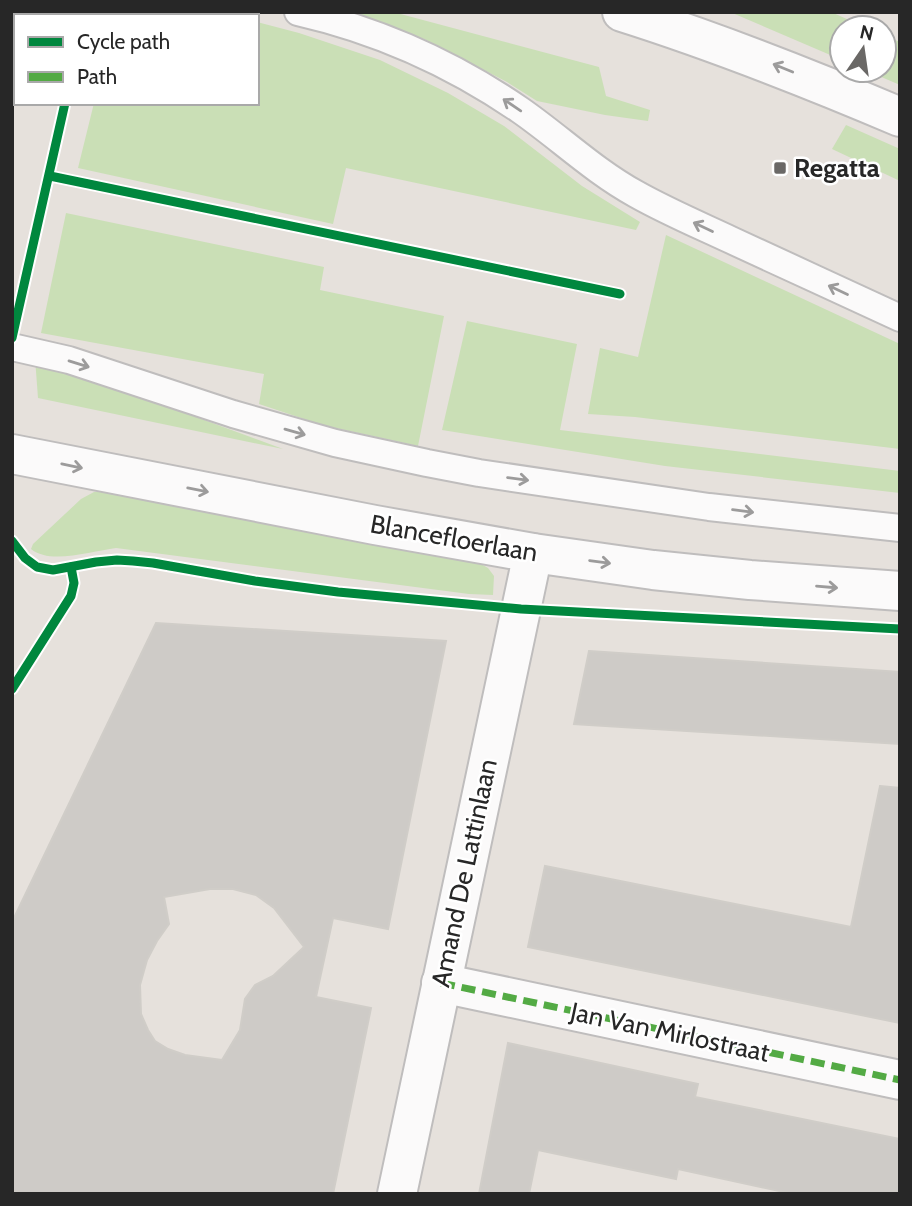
<svg xmlns="http://www.w3.org/2000/svg" width="912" height="1206" viewBox="0 0 912 1206" font-family="Cabin,sans-serif">
	<style>
		.green { fill: #cadfb6 }
		.building { fill: #cecbc7; stroke: #d0cdc8; stroke-width: 2; fill-rule: evenodd }
		.lines { fill: none; stroke-linecap: round; stroke-linejoin: round }
		.lane-casing { stroke: #bfbdbd; stroke-width: 30 }
		.street-casing { stroke: #bfbdbd; stroke-width: 42 }
		.secondary-casing { stroke: #bfbdbd; stroke-width: 42 }
		.lane { stroke: #fbfafa; stroke-width: 26 }
		.street { stroke: #fbfafa; stroke-width: 38 }
		.secondary { stroke: #fbfafa; stroke-width: 38 }
		.quiet { stroke: #53aa44; stroke-width: 7; stroke-dasharray: 14 7; stroke-linecap: butt }
		.cycleway-casing { stroke: #fff; stroke-width: 13 }
		.cycleway { stroke: #00873e; stroke-width: 9 }
		.oneway { stroke: #9c9b9b }
		.poi-dot { fill: #6a6866; stroke: #fff; stroke-width: 2.5 }
		.labels { text-anchor: middle; dominant-baseline: central; stroke-width: 5; stroke-linejoin: round; paint-order: stroke }
		.poi-label { font-size: 26px; font-weight: bold; fill: #272727; stroke: #fff; text-anchor: start }
		.street-label { font-size: 26px; fill: #272727; stroke: #fff }
	</style>
	<rect width="100%" height="100%" fill="#e6e1dc"/>
	<g class="green">
		<polygon points="116,12 218,12 232,16 115,16"/>
		<polygon points="341,12 393,12 599,67 606,96 650,110 648,121 605,115 537,101 507,82 424,39"/>
		<polygon points="730,12 831,12 867,28 842,28 842,60"/>
		<polygon points="257,22 299,33 380,60 448,93 504,126 582,186 640,222 636,230 346,168 333,224 78,168 94,103 257,103"/>
		<polygon points="884,35 900,42 900,85 865,70 884,70"/>
		<polygon points="846,125 900,149 900,181 832,149"/>
		<polygon points="66,213 324,267 320,290 444,316 418,446 322,425 259,404 264,374 41,333"/>
		<polygon points="666,235 900,344 900,449 635,417 588,414 600,348 638,357"/>
		<polygon points="467,321 577,344 560,430 900,471 900,493 665,466 442,430"/>
		<polygon points="35,358 283,449 38,398"/>
		<path d="M94,492H107L476,561L488,568L494,576L493,595L469,594L116,548C92,551 50,565 31,549L33,544L81,499Z"/>
	</g>
	<g class="building">
		<path d="M156,623L446,641L388,929L333,918L316,997L371,1008L333,1194H12V922ZM210,889H233L256,895L274,908L304,947L273,976L255,985L245,999L240,1030L222,1060L185,1055L168,1049L155,1041L148,1030L141,1014L140,985L147,960L157,941L169,924L164,897Z"/>
		<polygon points="589,651 900,672 900,744 574,724"/>
		<polygon points="880,786 900,788 900,1023 528,947 545,866 851,927"/>
		<polygon points="508,1043 698,1084 695,1097 900,1139 900,1194 793,1194 678,1169 676,1179 538,1150 529,1194 479,1194"/>
	</g>
	<g class="lines">
		<defs>
			<g id="lane">
				<path d="M298,12C377,30 453,64 520,110C559,137 594,171 636,194C666,211 699,225 731,240C787,266 844,292 900,318"/>
				<polyline points="12,347 69,360 233,414 335,443 427,463 479,473 709,507 900,528"/>
			</g>
			<g id="street">
				<polyline points="441,983 900,1080"/>
				<polyline points="397,1194 533,553"/>
			</g>
			<g id="secondary">
				<path d="M622,12C717,42 808,78 900,117"/>
				<polyline points="12,454 375,525 533,553 653,570 750,580 900,591"/>
			</g>
		</defs>
		<use href="#lane" class="lane-casing"/>
		<use href="#street" class="street-casing"/>
		<use href="#secondary" class="secondary-casing"/>
		<use href="#lane" class="lane"/>
		<use href="#street" class="street"/>
		<use href="#secondary" class="secondary"/>
		<polyline class="quiet" points="441,983 900,1080"/>
		<defs>
			<g id="cycleway">
				<polyline points="50,176 620,294"/>
				<polyline points="12,338 65,103"/>
				<polyline points="12,541 25,558 37,567 53,570 96,562 117,560 133,561 153,563 255,581 338,592 521,609 900,629"/>
				<polyline points="12,689 71,596 74,583 71,567"/>
			</g>
		</defs>
		<use href="#cycleway" class="cycleway-casing"/>
		<use href="#cycleway" class="cycleway"/>
	</g>
	<defs><path id="oneway-shaft" d="M-6 0H5M1.5-3L5.5 0L1.5 3" fill="none" stroke-width="1.6" stroke-linecap="round" stroke-linejoin="round" transform="scale(1.75)"/></defs>
	<g class="oneway">
		<use href="#oneway-shaft" transform="translate(783 68) rotate(-158)"/>
		<use href="#oneway-shaft" transform="translate(512 105) rotate(-146)"/>
		<use href="#oneway-shaft" transform="translate(703 227) rotate(-155)"/>
		<use href="#oneway-shaft" transform="translate(838 290) rotate(-155)"/>
		<use href="#oneway-shaft" transform="translate(79 364) rotate(17)"/>
		<use href="#oneway-shaft" transform="translate(295 432) rotate(16)"/>
		<use href="#oneway-shaft" transform="translate(72 466) rotate(12)"/>
		<use href="#oneway-shaft" transform="translate(518 479) rotate(8)"/>
		<use href="#oneway-shaft" transform="translate(198 490) rotate(11)"/>
		<use href="#oneway-shaft" transform="translate(743 511) rotate(7)"/>
		<use href="#oneway-shaft" transform="translate(600 562) rotate(8)"/>
		<use href="#oneway-shaft" transform="translate(827 587) rotate(5)"/>
	</g>
	<rect class="poi-dot" x="773" y="161" width="14" height="14" rx="3.5"/>
	<g class="labels">
		<g class="poi-label">
			<text x="794" y="168">Regatta</text>
		</g>
		<g class="street-label">
			<text transform="translate(454 538) rotate(10)">Blancefloerlaan</text>
			<text transform="translate(464 873) rotate(-78)">Amand De Lattinlaan</text>
			<text transform="translate(670 1032) rotate(12)">Jan Van Mirlostraat</text>
		</g>
	</g>
	<rect width="912" height="1206" fill="none" stroke="#272727" stroke-width="28"/>
	<rect x="14" y="14" width="245" height="91" fill="#ffffff" stroke="#a9a9a9" stroke-width="2"/>
	<rect x="28" y="37" width="35" height="10" fill="#00873e" stroke="#a9a9a9" stroke-width="2"/>
	<text x="77" y="49" font-size="21" fill="#272727">Cycle path</text>
	<rect x="28" y="72" width="35" height="10" fill="#53aa44" stroke="#a9a9a9" stroke-width="2"/>
	<text x="77" y="84" font-size="21" fill="#272727">Path</text>
	<g transform="translate(863 49) rotate(13)"><circle r="33" fill="#ffffff" stroke="#a9a9a9" stroke-width="2"/>
	<path d="M0-5L12 26L0 18L-12 26Z" fill="#6a6866"/>
	<text y="-10" font-size="19" font-weight="bold" text-anchor="middle" fill="#272727">N</text>
	</g>
</svg>
